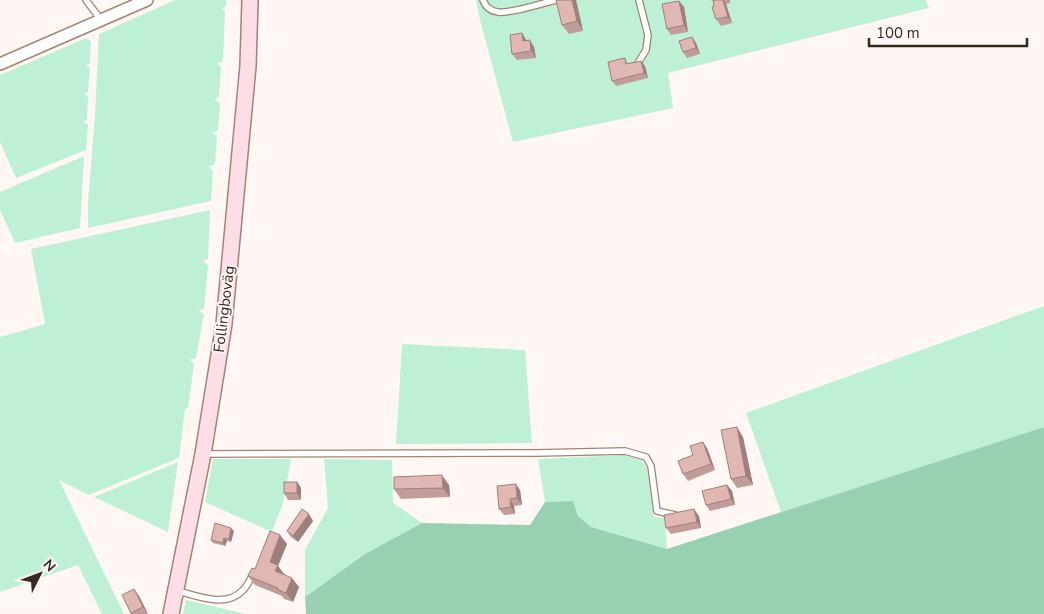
<svg xmlns="http://www.w3.org/2000/svg" width="1044" height="614" viewBox="0 0 1044 614" font-family="'Nunito Sans',sans-serif">
	<style>
		.green { fill: #bef0d5 }
		.forest { fill: #97d1b2 }
		.lines { fill: none; stroke-linecap: round; stroke-linejoin: round }
		.service-casing { stroke: #a28470; stroke-width: 8 }
		.minor-casing { stroke: #a28470; stroke-width: 14 }
		.secondary-casing { stroke: #a28470; stroke-width: 18 }
		.service { stroke: #fff; stroke-width: 5.5 }
		.minor { stroke: #fff; stroke-width: 11 }
		.secondary { stroke: #fddee7; stroke-width: 15 }
		.wall { fill: #c19d99 }
		.shaded-wall { fill: #9d807d }
		.building { fill: #e0b7b2; stroke: #9d807d }
		.labels { text-anchor: middle; dominant-baseline: central; stroke-width: 4; stroke-linejoin: round; paint-order: stroke }
		.street-label { font-size: 15px; fill: #34281f; stroke: #fff7f3 }
	</style>
	<rect width="100%" height="100%" fill="#fff7f3"/>
	<g class="green">
		<polygon points="175,0 226,0 226,6 222,8 225,11 223,61 217,64 221,67 219,96 215,100 220,103 218,130 212,133 217,136 215,164 209,167 213,171 211,201 88,228 88,202 95,115 99,34"/>
		<polygon points="476,0 926,0 929,8 668,73 673,108 513,142 480,20"/>
		<polygon points="86,38 91,41 90,63 86,65 90,68 88,92 84,93 88,96 87,120 83,122 88,125 86,150 16,178 0,142 0,75"/>
		<polygon points="84,156 80,228 15,243 0,210 0,192"/>
		<polygon points="210,210 208,259 203,261 208,265 204,309 198,310 204,314 196,358 190,360 194,364 188,408 185,409 179,458 89,495 59,480 124,614 102,614 78,565 0,592 0,337 45,324 31,249"/>
		<polygon points="1044,306 1044,427 781,512 746,413"/>
		<polygon points="402,344 525,350 532,443 396,444"/>
		<polygon points="624,455 641,460 647,468 654,517 665,518 667,549 591,527 578,516 573,501 545,502 538,459"/>
		<polygon points="213,459 291,459 283,503 272,532 205,502"/>
		<polygon points="324,459 392,460 393,503 422,523 365,554 305,597 305,550 328,508"/>
		<polygon points="178,462 168,532 94,497"/>
		<polygon points="186,600 246,614 183,614"/>
	</g>
	<polygon class="forest" points="1044,427 1044,614 306,614 305,597 365,554 422,523 530,525 545,502 573,501 578,516 591,527 667,549"/>
	<g class="lines">
		<defs>
			<g id="service">
				<polyline points="86,0 101,20"/>
				<path d="M483,0C485,6 490,11 498,12C511,14 542,3 556,0"/>
				<polyline points="638,63 646,50 648,35 639,0"/>
				<polyline points="203,454 536,453 625,451 646,457 651,466 657,511 675,515"/>
				<path d="M178,591C197,596 226,608 242,591C247,587 250,580 253,574"/>
			</g>
			<polyline id="minor" points="0,64 147,0"/>
			<polyline id="secondary" points="171,614 203,454 224,324 248,66 250,0"/>
		</defs>
		<use href="#service" class="service-casing"/>
		<use href="#minor" class="minor-casing"/>
		<use href="#secondary" class="secondary-casing"/>
		<use href="#service" class="service"/>
		<use href="#minor" class="minor"/>
		<use href="#secondary" class="secondary"/>
	</g>
	<g class="wall">
		<polygon points="556,0 576,0 583,31 569,34 562,25"/>
		<polygon points="713,0 730,0 730,3 726,4 732,23 721,26 716,19 714,6"/>
		<polygon points="679,1 684,7 688,32 671,35 667,29"/>
		<polygon points="522,33 527,41 534,47 536,58 517,60 512,54"/>
		<polygon points="692,37 696,43 700,54 687,58 683,52"/>
		<polygon points="625,58 628,64 645,66 648,78 616,86 612,81"/>
		<polygon points="743,437 753,485 737,488 731,479"/>
		<polygon points="707,448 715,470 688,481 683,474 693,455"/>
		<polygon points="297,482 301,488 301,500 288,500 284,493"/>
		<polygon points="449,485 450,497 401,499 394,489"/>
		<polygon points="727,485 732,491 735,505 710,511 706,505"/>
		<polygon points="520,490 522,505 514,506 515,514 504,515 499,509"/>
		<polygon points="699,516 701,528 671,534 666,528"/>
		<polygon points="313,521 298,542 291,537 287,531"/>
		<polygon points="234,531 231,542 227,541 225,546 213,543 211,540"/>
		<polygon points="280,535 287,544 278,566 284,574 299,587 293,602 284,599 282,596 255,585 248,576 255,569"/>
		<polygon points="122,595 139,596 148,614 131,614"/>
	</g>
	<g class="shaded-wall">
		<polygon points="572,0 576,0 583,31 577,21"/>
		<polygon points="723,0 724,0 726,4 732,23 728,17"/>
		<polygon points="679,1 684,7 688,32 684,25"/>
		<polygon points="522,33 526,40 527,48 523,41"/>
		<polygon points="692,37 696,43 700,54 696,48"/>
		<polygon points="530,40 534,47 536,58 531,51"/>
		<polygon points="641,61 645,66 648,78 644,73"/>
		<polygon points="737,427 743,437 753,485 746,476"/>
		<polygon points="703,442 707,448 715,470 711,464"/>
		<polygon points="442,475 449,485 450,497 443,488"/>
		<polygon points="297,482 301,488 301,500 297,493"/>
		<polygon points="516,484 520,490 522,505 517,498"/>
		<polygon points="727,485 732,491 735,505 731,499"/>
		<polygon points="510,499 514,506 515,514 511,507"/>
		<polygon points="694,509 699,516 701,528 697,522"/>
		<polygon points="309,514 313,521 298,542 293,536"/>
		<polygon points="231,528 234,531 231,542 229,539"/>
		<polygon points="280,535 287,544 278,566 284,574 281,580 270,562"/>
		<polygon points="224,538 227,541 225,546 223,543"/>
		<polygon points="292,578 299,587 293,602 286,593"/>
		<polygon points="134,589 139,596 148,614 143,607"/>
	</g>
	<g class="building">
		<polygon points="556,0 572,0 577,21 562,25"/>
		<polygon points="713,0 723,0 728,17 716,19 712,7 714,6"/>
		<polygon points="679,1 684,25 667,29 662,4"/>
		<polygon points="522,33 523,41 530,40 531,51 512,54 510,35"/>
		<polygon points="692,37 696,48 683,52 679,41"/>
		<polygon points="625,58 626,64 641,61 644,73 612,81 608,62"/>
		<polygon points="737,427 746,476 731,479 721,430"/>
		<polygon points="703,442 711,464 683,474 678,461 693,455 690,446"/>
		<polygon points="442,475 443,488 394,489 394,477"/>
		<rect x="284" y="482" width="13" height="11"/>
		<polygon points="516,484 517,498 510,499 511,507 499,509 497,486"/>
		<polygon points="727,485 731,499 706,505 702,491"/>
		<polygon points="302,509 309,514 293,536 287,531"/>
		<polygon points="694,509 697,522 666,528 664,515"/>
		<polygon points="215,523 231,528 229,539 224,538 223,543 211,540"/>
		<polygon points="270,531 280,535 270,562 278,565 275,571 292,578 286,593 278,590 278,588 248,576 252,568 255,569"/>
		<polygon points="134,589 143,607 131,613 122,595"/>
	</g>
	<g class="labels">
		<g class="street-label">
			<text transform="translate(224 309) rotate(-83)">Follingboväg</text>
		</g>
	</g>
	<g transform="translate(40 574) rotate(48)" stroke="#fff7f3" stroke-width="4" paint-order="stroke">
	<path d="M0-4L9 19L0 12L-9 19Z" fill="#34281f"/>
	<text y="-8" font-size="14" font-weight="bold" text-anchor="middle" fill="#34281f">N</text>
	</g>
	<path d="M869 38v8h158v-8" fill="none" stroke="#34281f" stroke-width="2.5"/>
	<text x="876" y="38" font-size="15" fill="#34281f" stroke="#fff7f3" stroke-width="4" paint-order="stroke">100 m</text>
</svg>
